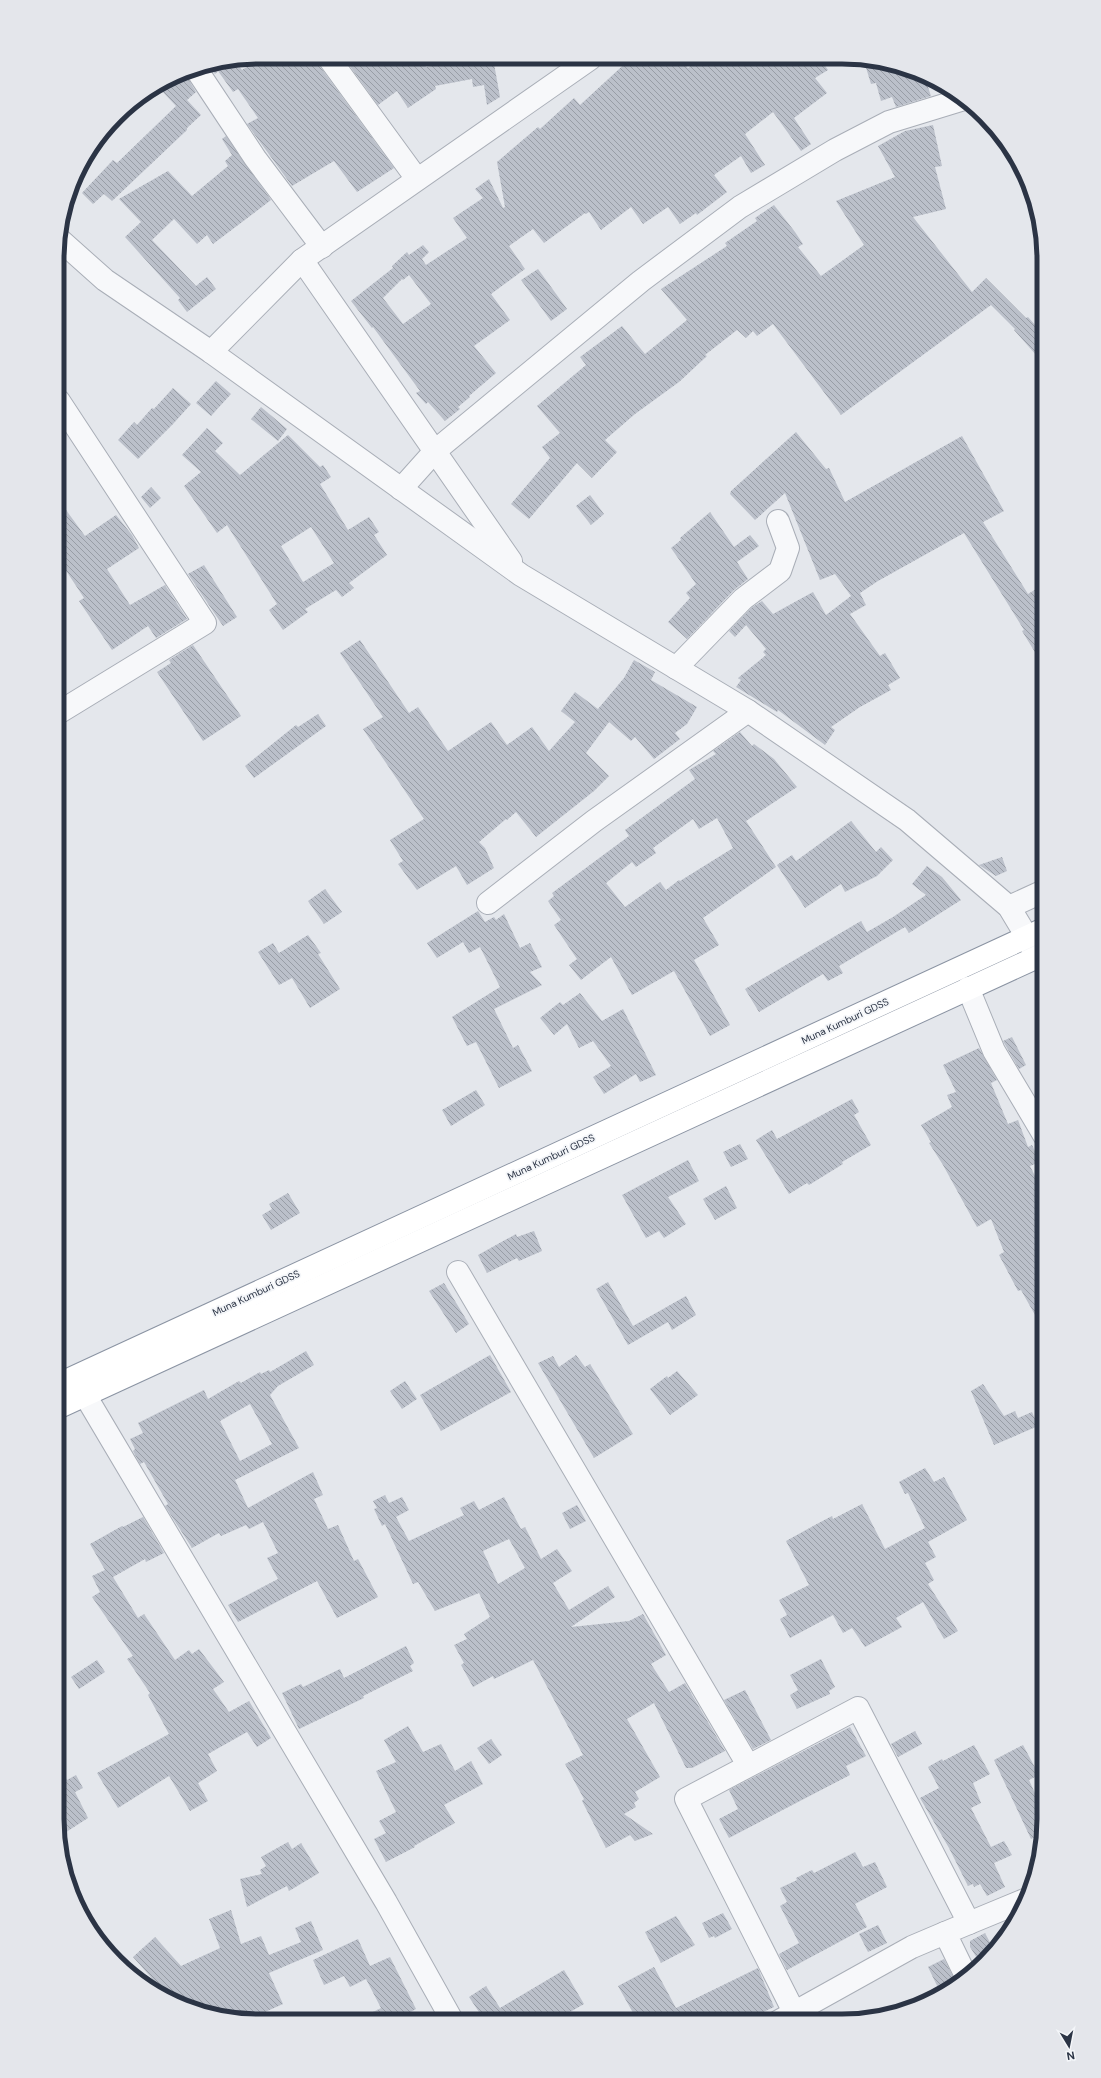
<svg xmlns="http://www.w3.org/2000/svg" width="1101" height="2078" viewBox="0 0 1101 2078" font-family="'DM Sans',sans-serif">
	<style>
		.building { fill: url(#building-back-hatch); fill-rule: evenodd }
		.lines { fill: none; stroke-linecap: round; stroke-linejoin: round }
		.street-casing { stroke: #a9aeb7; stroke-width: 24 }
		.highway-casing { stroke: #8b94a3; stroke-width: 24 }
		.street { stroke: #f7f8fa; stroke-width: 22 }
		.highway { stroke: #fff; stroke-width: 22 }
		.labels { text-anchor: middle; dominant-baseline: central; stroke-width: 3.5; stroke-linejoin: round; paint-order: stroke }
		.street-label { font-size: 10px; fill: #2b3445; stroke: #f4f6f9 }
		.rim { fill: none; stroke: #2b3445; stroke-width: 5 }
	</style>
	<defs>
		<pattern id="building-back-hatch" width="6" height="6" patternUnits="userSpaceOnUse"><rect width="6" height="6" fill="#bbc0ca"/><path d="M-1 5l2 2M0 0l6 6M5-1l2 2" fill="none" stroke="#989da6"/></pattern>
	</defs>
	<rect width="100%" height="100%" fill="#e4e7ec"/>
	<g class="building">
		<polygon points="262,57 284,57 288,64 298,57 316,57 318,64 394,168 357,192 334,161 292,186 247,124 258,118 238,89 233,92 218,71 215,74 210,67 236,62 242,70"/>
		<polygon points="344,58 421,58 426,67 481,58 493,58 500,97 487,105 484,85 473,87 472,79 435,86 436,89 408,108 397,91 378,105"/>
		<path d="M630,59L681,60L688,68L698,60H821L828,70L815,78L827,93L794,118L811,144L801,151L773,112L745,134L765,165L751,173L741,156L714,175L727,192L697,215L696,213L680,224L668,207L643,224L631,207L601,230L589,212L586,214L585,213L544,243L533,229L509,246L525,269L491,294L510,320L474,346L496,373L469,396L470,397L458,407L460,409L445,421L428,402L426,404L416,393L420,391L373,327L372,328L351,301L393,268L392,266L407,252L409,255L423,245L429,252L422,259L426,265L467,238L453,218L483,198L475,189L489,179L503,208L505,207L497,162L538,127L540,129L574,98L580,105ZM409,275L431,304L403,324L383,298L402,279L403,280Z"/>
		<polygon points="864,61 882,61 924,75 931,96 896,107 892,97 881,101 876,83 871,84"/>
		<polygon points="182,72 184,72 196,92 187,100 201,115 187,128 187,130 112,201 104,194 93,204 82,193 113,160 117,163 176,106 158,87"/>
		<polygon points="933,125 942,166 935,167 946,209 913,217 972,292 986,278 1026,318 1028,317 1044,335 1044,364 1014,330 1015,329 991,305 841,415 773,324 757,336 753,331 746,338 737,330 705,355 707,356 679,382 635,414 605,440 617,452 592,478 577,463 529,519 511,504 550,458 542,447 560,433 537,406 586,365 580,357 622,326 645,354 687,320 661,289 727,246 725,243 757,221 755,218 774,205 795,232 803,244 798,247 821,276 864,245 836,201 895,177 878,146 905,131"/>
		<polygon points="226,136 271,200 213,244 207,235 197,244 174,219 152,240 196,286 207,277 216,289 187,312 178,300 180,298 125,237 141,222 119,199 168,171 192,196 228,166 225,161 232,155 222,139"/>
		<polygon points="538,269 567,309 551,321 521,280"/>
		<polygon points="216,381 231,394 211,416 196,403"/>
		<polygon points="173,388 191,404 173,424 138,459 118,440 134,422 137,425 152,408 154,409"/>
		<polygon points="261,407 287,429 278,441 251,419"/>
		<path d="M207,428L223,443L215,451L240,475L288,435L320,467L323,465L331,477L320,484L348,530L369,517L379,532L374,535L387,555L349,583L354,588L342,597L336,590L305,609L308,612L283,630L269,610L277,604L227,525L217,533L184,486L201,472L182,455ZM311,527L334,563L303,582L281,546Z"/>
		<polygon points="796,432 826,469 829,468 845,502 962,436 1004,511 983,522 1028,594 1044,584 1044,667 1022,631 1024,630 964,533 878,581 860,593 866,605 850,614 880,656 885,653 900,678 888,685 891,690 860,707 831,727 835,730 825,745 778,710 777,712 736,687 741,680 738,678 766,655 763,652 766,649 746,625 735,637 729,631 751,608 762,601 773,614 813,592 826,615 851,596 835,574 820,580 785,493 755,520 730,494 731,491"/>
		<polygon points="151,487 161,498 150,508 141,497"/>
		<polygon points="590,495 604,514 591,525 576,506"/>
		<polygon points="58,499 85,536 116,515 132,535 139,548 107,569 130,605 165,585 187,619 156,638 148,626 112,650 79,601 84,598 65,569 58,573"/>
		<polygon points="710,512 734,547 750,535 759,546 737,562 748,579 734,590 687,639 668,622 690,598 686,593 696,584 671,548 681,540 680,538"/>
		<polygon points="204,565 237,617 223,626 188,574"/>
		<polygon points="360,640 409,713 418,707 448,751 491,722 507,745 532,727 549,751 575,722 561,711 575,692 598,709 624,678 634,660 655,672 651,680 697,707 687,724 675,733 680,739 654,759 635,737 631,741 609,722 586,753 609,776 594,791 536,837 516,812 507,820 506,819 479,842 485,848 494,868 467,885 456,866 417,890 398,864 403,861 390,840 424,819 363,729 383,717 340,653"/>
		<polygon points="193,645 241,716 203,741 157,672 171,663 169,660"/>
		<polygon points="318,714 326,726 254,778 245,766 296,725 298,727"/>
		<path d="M740,732L752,746L754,744L774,759L797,787L746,821L776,867L703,918L719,945L694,960L730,1025L710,1036L674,971L632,995L611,957L581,980L569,965L577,959L554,925L561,920L548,901L554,896L552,893L629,836L625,830L695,779L689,770L716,754L713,751ZM717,818L733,848L680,881L679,880L666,890L660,882L625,907L606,883L632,862L636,867L656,853L653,848L693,819L699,829Z"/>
		<polygon points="851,821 876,852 881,847 893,860 877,876 845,892 841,884 805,908 777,865 792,855 796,861"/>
		<polygon points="1002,857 1007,871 996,876 979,865"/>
		<polygon points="927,866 942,877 961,900 909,933 905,927 839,966 843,973 828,981 823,974 759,1012 745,989 861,921 867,932 893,917 926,895 912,884"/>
		<polygon points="325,889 342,912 324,924 308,901"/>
		<polygon points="478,911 485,922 494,917 496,920 504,914 520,948 530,943 542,967 530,972 542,985 494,1009 513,1048 518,1045 532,1071 499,1088 476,1042 467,1046 452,1017 500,987 480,947 469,953 463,942 437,958 427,943"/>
		<polygon points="308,935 321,953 318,954 340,989 310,1008 292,978 279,985 258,952 273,943 279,953"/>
		<polygon points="580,993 602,1021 623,1009 656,1075 640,1082 636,1074 604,1094 593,1077 611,1066 593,1041 579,1048 567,1024 554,1035 540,1018 560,1002 563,1005"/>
		<polygon points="1012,1037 1026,1065 1019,1069 1003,1041"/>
		<polygon points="979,1048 997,1080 991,1083 1008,1124 1018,1120 1028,1147 1032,1145 1040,1162 1030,1166 1044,1194 1044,1278 1037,1281 1044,1294 1044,1331 1021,1290 1018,1291 999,1255 1004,1252 991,1219 977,1227 943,1165 929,1143 931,1142 921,1125 952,1107 947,1095 956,1092 943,1065"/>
		<polygon points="476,1090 485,1105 451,1126 442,1110"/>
		<polygon points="852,1099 859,1112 854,1115 871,1145 842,1162 843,1164 809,1185 807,1183 789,1194 756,1140 772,1130 777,1139"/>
		<polygon points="740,1144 748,1159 731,1167 723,1152"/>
		<polygon points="688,1160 699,1181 668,1197 686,1224 664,1238 659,1231 646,1238 622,1195"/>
		<polygon points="726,1186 737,1208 715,1220 703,1199"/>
		<polygon points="288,1193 300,1213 271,1230 262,1215 272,1209 269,1204"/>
		<polygon points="534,1231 542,1251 519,1261 517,1258 487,1273 478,1255 516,1234 517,1237"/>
		<polygon points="608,1282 633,1326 686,1296 696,1315 672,1330 668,1322 628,1345 596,1289"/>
		<polygon points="444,1283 469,1324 456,1333 429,1291"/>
		<path d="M306,1351L314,1365L278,1386L270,1395L299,1448L235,1480L248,1508L313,1472L323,1495L314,1499L328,1529L338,1525L354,1561L358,1559L378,1597L337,1618L317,1581L238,1622L228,1605L278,1579L267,1558L278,1553L263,1522L249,1529L246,1525L221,1536L219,1533L192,1548L165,1506L168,1504L144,1462L140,1464L133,1451L135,1449L130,1439L143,1433L138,1423L204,1390L208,1399L239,1381L241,1383L260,1372L261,1374L269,1370L270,1372ZM250,1404L272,1444L240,1461L220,1421Z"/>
		<polygon points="490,1355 511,1392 441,1431 420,1395"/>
		<polygon points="576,1355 585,1367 590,1364 633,1434 594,1458 538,1363 553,1356 559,1367"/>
		<polygon points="677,1371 698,1395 670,1415 650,1389 667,1376 668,1378"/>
		<polygon points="405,1381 417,1399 402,1409 390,1391"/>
		<polygon points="983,1384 1004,1416 1015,1411 1018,1418 1032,1412 1038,1426 994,1445 971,1391"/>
		<polygon points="925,1468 934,1482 944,1477 967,1520 928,1542 936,1557 925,1563 934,1580 928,1584 958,1631 944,1639 923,1602 896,1618 902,1627 865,1647 852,1628 843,1633 833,1615 790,1638 780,1619 787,1615 779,1600 809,1585 786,1541 815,1525 832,1516 833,1519 862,1504 885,1549 925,1528 908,1493 905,1494 899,1482"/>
		<path d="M385,1495L389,1503L402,1497L409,1510L396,1517L409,1541L464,1515L460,1508L474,1501L479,1510L504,1497L521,1529L525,1527L541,1559L557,1549L572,1571L553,1583L569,1610L608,1586L615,1597L571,1627L629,1621L643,1614L666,1655L651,1664L669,1692L685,1683L725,1751L692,1768H686L654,1703L627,1719L660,1777L635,1792L639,1799L634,1803L636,1807L624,1814L653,1834L635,1841L630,1835L606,1848L582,1801L584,1799L565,1764L583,1755L533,1660L494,1679L493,1676L473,1687L461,1665L464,1663L454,1645L467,1639L464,1634L490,1617L479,1593L435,1611L418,1582L413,1584L385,1524L382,1526L374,1509L377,1508L373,1501ZM509,1539L525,1568L498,1584L483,1551Z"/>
		<polygon points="577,1505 586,1521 570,1529 562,1513"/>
		<polygon points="143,1517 164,1553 146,1562 145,1559 113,1577 138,1618 144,1614 175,1660 189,1650 192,1654 199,1649 224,1682 213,1689 229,1712 249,1701 271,1738 257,1747 247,1732 208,1754 217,1771 198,1783 208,1801 190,1811 169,1776 118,1808 97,1773 169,1734 148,1695 150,1693 127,1659 133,1656 92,1597 100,1592 92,1576 105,1570 90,1544 122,1526 123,1527"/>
		<polygon points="406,1646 414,1663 410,1666 413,1671 363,1696 364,1698 299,1729 282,1693 301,1684 303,1687 340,1669 344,1678"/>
		<polygon points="821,1659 835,1687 829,1691 830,1694 797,1709 790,1695 798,1690 790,1675"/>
		<polygon points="97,1660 105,1672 79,1689 71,1677"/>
		<polygon points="745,1690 771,1740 753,1749 724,1700"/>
		<polygon points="408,1726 423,1752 441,1744 455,1771 471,1761 483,1784 444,1805 455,1823 414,1846 415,1847 386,1862 374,1839 386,1833 379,1821 396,1812 376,1771 396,1762 384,1740"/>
		<polygon points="850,1727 866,1756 846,1766 850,1775 729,1838 719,1819 738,1809 729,1790"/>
		<polygon points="915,1731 922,1744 898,1757 891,1744"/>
		<polygon points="491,1739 502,1755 489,1764 477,1748"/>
		<polygon points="974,1745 990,1774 973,1783 981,1803 971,1808 991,1847 1004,1841 1012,1855 994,1863 1005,1887 987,1896 980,1884 974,1887 973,1884 968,1886 949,1848 920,1798 939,1788 928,1767 942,1759 943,1761"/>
		<polygon points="1023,1745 1039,1775 1029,1780 1044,1813 1044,1833 1031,1839 994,1760"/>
		<polygon points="57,1763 67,1780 76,1775 83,1788 75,1792 88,1818 60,1836 57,1819"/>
		<polygon points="288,1842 292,1849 301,1843 319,1873 289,1891 287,1886 247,1907 240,1879 262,1874 260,1870 266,1866 261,1857"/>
		<polygon points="855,1852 863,1867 875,1862 887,1887 855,1904 867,1927 787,1970 779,1954 799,1943 780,1906 787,1902 780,1888 797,1880 796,1878 812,1870 814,1873"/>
		<polygon points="231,1910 241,1944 261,1936 269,1955 301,1942 295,1928 311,1921 323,1950 269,1973 283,2004 265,2012 268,2019 232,2019 172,2001 133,1957 155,1937 181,1966 220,1948 209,1919"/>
		<polygon points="723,1913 732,1929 715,1938 714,1936 709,1938 702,1923"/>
		<polygon points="676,1916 695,1945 661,1963 645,1932"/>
		<polygon points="878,1925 887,1943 868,1952 859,1934"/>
		<polygon points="985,1933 994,1950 980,1963 970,1947 970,1941"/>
		<polygon points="358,1939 370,1966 390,1957 416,2009 396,2020 357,2020 381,2008 366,1979 350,1987 344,1976 324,1985 313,1960"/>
		<polygon points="944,1959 957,1984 941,1994 928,1967"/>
		<polygon points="654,1967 676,2008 758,1968 774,2007 754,2016 756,2021 637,2020 618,1986"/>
		<polygon points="564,1970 584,2004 556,2020 479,2020 483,2018 469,1997 486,1986 500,2008"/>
	</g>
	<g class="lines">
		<defs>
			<g id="street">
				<polyline points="328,57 417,179"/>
				<polyline points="196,69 255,158 322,247"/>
				<polyline points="59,239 105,280 211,352 521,575 748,711 907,820 1009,907 1027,937 1035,954"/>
				<polyline points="302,260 511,561"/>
				<polyline points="211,352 302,260 590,59"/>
				<polyline points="401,489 435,451 641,281 740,207 835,150 889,122 964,99"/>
				<polyline points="676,668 743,599 780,571 788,548 778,521"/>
				<polyline points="58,713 205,623 59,401"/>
				<polyline points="488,903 594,821 748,711"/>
				<polyline points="1009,907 1044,891"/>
				<polyline points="968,988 994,1051 1044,1135"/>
				<polyline points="458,1272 748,1765"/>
				<polyline points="85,1395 386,1902 452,2020"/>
				<polyline points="969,1923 1027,1899"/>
				<polyline points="794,2012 686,1799 858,1708 969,1923 945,1933 966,1976"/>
				<polyline points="779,2021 912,1947 945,1933"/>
			</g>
			<g id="highway">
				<polyline points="57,1385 1044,929"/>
				<polyline points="57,1408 1044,954"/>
			</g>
		</defs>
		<use href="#street" class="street-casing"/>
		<use href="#highway" class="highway-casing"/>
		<use href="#street" class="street"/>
		<use href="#highway" class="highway"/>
	</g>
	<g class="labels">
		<g class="street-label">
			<text transform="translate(845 1021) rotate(-25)">Muna Kumburi GDSS</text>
			<text transform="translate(551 1157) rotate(-25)">Muna Kumburi GDSS</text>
			<text transform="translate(256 1293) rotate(-25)">Muna Kumburi GDSS</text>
		</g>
	</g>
	<path d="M0 0H1101V2078H0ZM259 64H842A195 195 0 0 1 1037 259V1819A195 195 0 0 1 842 2014H259A195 195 0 0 1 64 1819V259A195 195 0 0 1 259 64Z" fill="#e4e6eb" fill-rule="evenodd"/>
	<path class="rim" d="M259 64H842A195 195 0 0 1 1037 259V1819A195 195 0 0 1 842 2014H259A195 195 0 0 1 64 1819V259A195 195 0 0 1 259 64Z"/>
	<g transform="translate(1069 2046) rotate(170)" stroke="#f4f6f9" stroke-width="3" paint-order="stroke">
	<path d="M0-3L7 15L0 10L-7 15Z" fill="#2b3445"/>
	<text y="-6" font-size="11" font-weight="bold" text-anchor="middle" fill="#2b3445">N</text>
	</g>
</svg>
